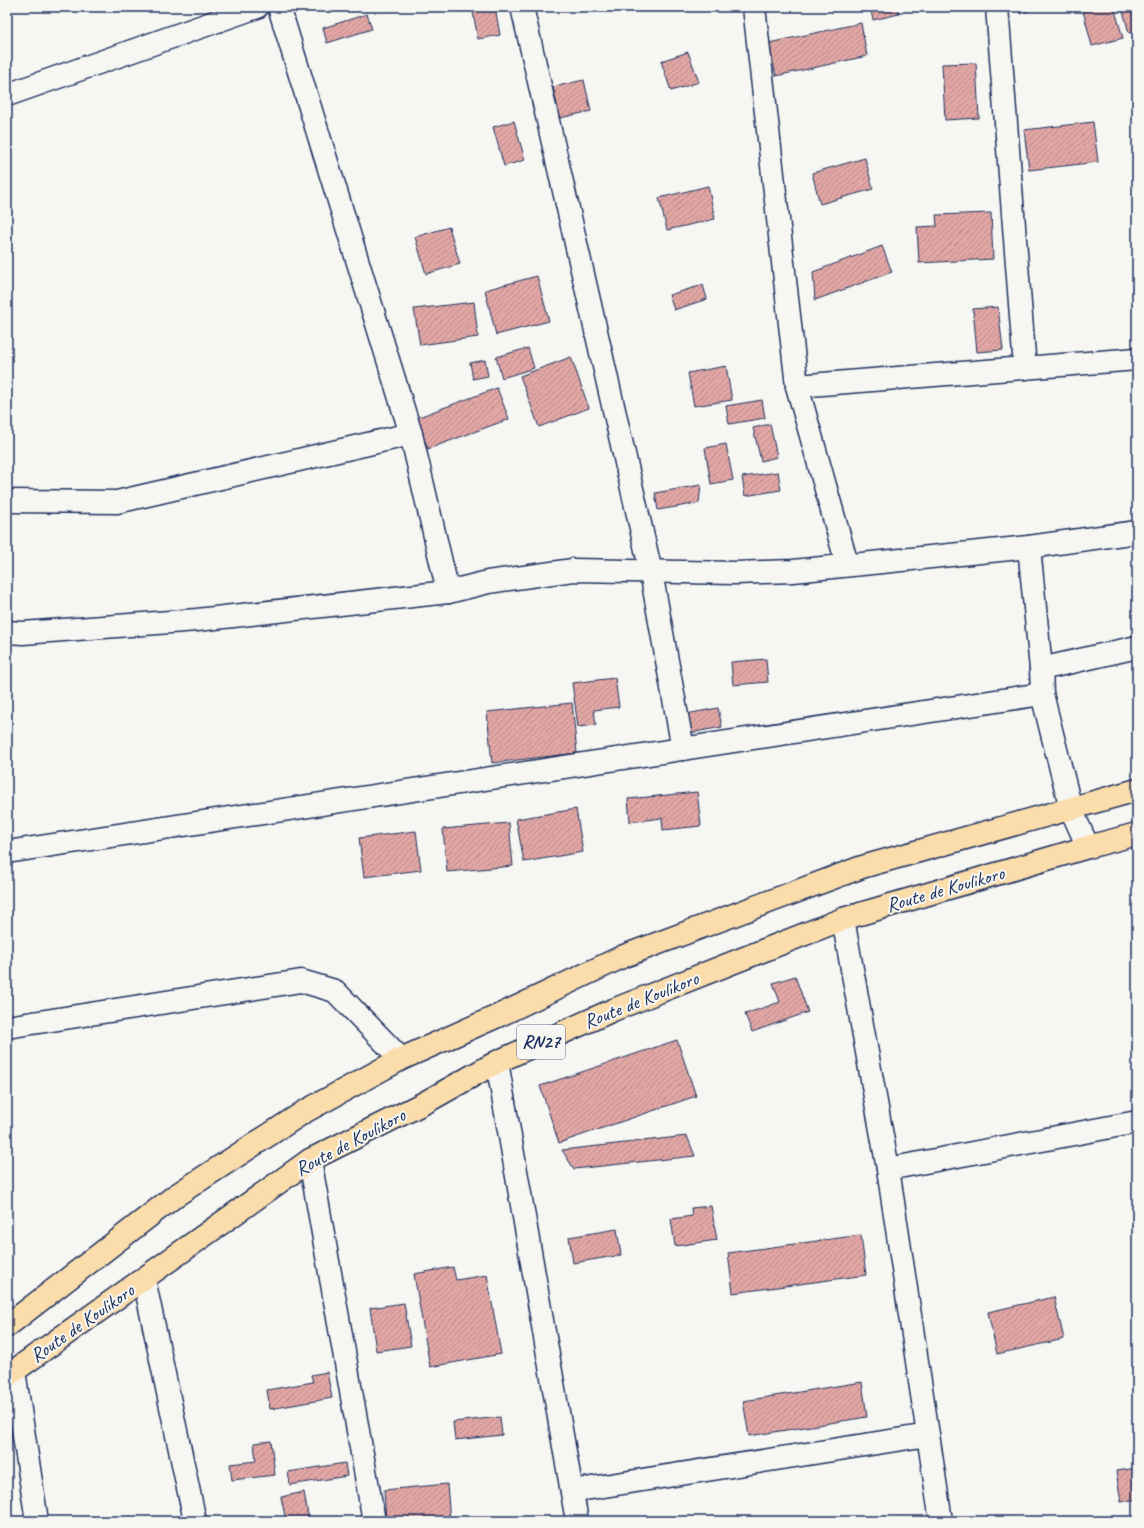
<svg xmlns="http://www.w3.org/2000/svg" width="1144" height="1528" viewBox="0 0 1144 1528" font-family="Caveat,sans-serif">
	<style>
		.building { fill: url(#building-hatch); stroke: #1b2f5e }
		.lines { fill: none; stroke-linecap: round; stroke-linejoin: round }
		.street-casing { stroke: #1b2f5e; stroke-width: 25 }
		.primary-casing { stroke: #1b2f5e; stroke-width: 25 }
		.street { stroke: #f6f6f2; stroke-width: 22 }
		.primary { stroke: #fbddab; stroke-width: 22 }
		.labels { text-anchor: middle; dominant-baseline: central; stroke-width: 4; stroke-linejoin: round; paint-order: stroke }
		.shield { fill: #f6f6f2; stroke: #5d6b8a; stroke-width: 1 }
		.shield-label { font-size: 19px; font-weight: bold; fill: #1b2f5e }
		.street-label { font-size: 20px; fill: #1b2f5e; stroke: #f6f6f2 }
	</style>
	<defs>
		<pattern id="building-hatch" width="6" height="6" patternUnits="userSpaceOnUse"><rect width="6" height="6" fill="#e2a7a4"/><path d="M-1 1l2-2M0 6l6-6M5 7l2-2" fill="none" stroke="#b68889"/></pattern>
	</defs>
	<rect width="100%" height="100%" fill="#f6f6f2"/>
	<filter id="ink" filterUnits="userSpaceOnUse"><feTurbulence type="fractalNoise" baseFrequency=".025" numOctaves="2"/><feDisplacementMap in="SourceGraphic" scale="8" xChannelSelector="R" yChannelSelector="G"/><feConvolveMatrix kernelMatrix="1 2 1 2 8 2 1 2 1" color-interpolation-filters="sRGB"/></filter>
	<g filter="url(#ink)">
		<g class="building">
			<polygon points="472,7 495,7 500,35 478,39"/>
			<polygon points="870,7 897,7 899,14 873,20"/>
			<polygon points="1020,7 1037,7 1020,14"/>
			<polygon points="1082,7 1114,7 1123,38 1092,46"/>
			<polygon points="1122,7 1137,7 1137,31 1129,33"/>
			<polygon points="367,14 372,29 327,43 323,28"/>
			<polygon points="861,23 867,56 776,76 769,43"/>
			<polygon points="688,52 699,82 671,91 661,61"/>
			<polygon points="976,63 979,118 945,120 942,64"/>
			<polygon points="584,80 591,111 560,118 553,87"/>
			<polygon points="514,121 525,160 504,166 493,127"/>
			<polygon points="1093,122 1098,162 1029,170 1024,130"/>
			<polygon points="865,158 873,189 820,204 812,173"/>
			<polygon points="708,186 715,219 667,230 659,198"/>
			<polygon points="991,213 993,259 919,263 917,227 937,226 936,215"/>
			<polygon points="449,227 460,264 426,274 415,237"/>
			<polygon points="882,246 892,272 815,300 813,272"/>
			<polygon points="537,276 549,321 496,335 485,290"/>
			<polygon points="703,285 707,299 674,310 669,295"/>
			<polygon points="474,302 478,337 420,345 414,309"/>
			<polygon points="998,307 1003,350 977,352 973,309"/>
			<polygon points="528,348 534,368 502,378 496,357"/>
			<polygon points="571,357 589,408 539,427 520,376"/>
			<polygon points="485,360 488,376 473,379 470,363"/>
			<polygon points="726,366 732,400 694,406 688,373"/>
			<polygon points="497,388 509,419 428,449 416,418"/>
			<polygon points="762,400 765,418 729,424 726,406"/>
			<polygon points="770,424 777,457 761,461 753,428"/>
			<polygon points="726,444 733,480 711,484 705,448"/>
			<polygon points="778,472 781,490 745,496 742,477"/>
			<polygon points="701,485 699,503 658,510 655,493"/>
			<polygon points="766,659 768,682 733,685 731,662"/>
			<polygon points="615,678 619,707 594,710 596,725 578,727 572,683"/>
			<polygon points="572,703 577,753 492,763 487,712"/>
			<polygon points="718,708 722,727 690,733 686,714"/>
			<polygon points="697,792 701,826 663,830 662,818 630,822 628,799"/>
			<polygon points="576,809 583,852 524,862 516,819"/>
			<polygon points="509,823 513,866 447,872 443,829"/>
			<polygon points="416,831 421,870 364,877 359,838"/>
			<polygon points="795,976 808,1012 752,1032 745,1014 780,1002 773,983"/>
			<polygon points="677,1040 696,1096 559,1143 540,1086"/>
			<polygon points="687,1136 695,1156 574,1169 562,1150"/>
			<polygon points="711,1206 717,1240 675,1246 671,1219 692,1216 691,1208"/>
			<polygon points="617,1229 621,1255 573,1263 569,1237"/>
			<polygon points="861,1235 866,1275 733,1293 728,1253"/>
			<polygon points="453,1267 456,1280 487,1275 501,1354 430,1367 414,1274"/>
			<polygon points="1054,1297 1064,1339 997,1354 988,1312"/>
			<polygon points="404,1303 411,1346 376,1351 370,1308"/>
			<polygon points="327,1372 332,1398 270,1409 267,1390 313,1382 311,1375"/>
			<polygon points="862,1382 867,1417 749,1436 743,1401"/>
			<polygon points="500,1417 502,1435 455,1440 453,1422"/>
			<polygon points="271,1441 275,1475 232,1480 230,1464 256,1461 254,1443"/>
			<polygon points="345,1463 347,1476 290,1485 288,1472"/>
			<polygon points="1137,1468 1137,1499 1121,1502 1116,1471"/>
			<polygon points="447,1484 450,1521 386,1521 384,1490"/>
			<polygon points="304,1492 309,1521 286,1521 281,1497"/>
		</g>
		<g class="lines">
			<defs>
				<g id="street">
					<polyline points="522,7 651,572 683,749"/>
					<polyline points="754,7 797,386 847,564"/>
					<polyline points="997,7 1025,368"/>
					<polyline points="7,95 257,7"/>
					<polyline points="797,386 1137,359"/>
					<polyline points="411,434 448,592"/>
					<polyline points="7,501 117,502 411,434 279,7"/>
					<polyline points="1029,547 1041,669 1042,694 1071,809 1088,847"/>
					<polyline points="7,632 23,633 197,620 448,592 488,582 573,570 736,573 793,571 1029,547 1137,532"/>
					<polyline points="1041,669 1137,647"/>
					<polyline points="7,852 1042,694"/>
					<polyline points="843,919 888,1169 941,1521"/>
					<polyline points="7,1027 301,981 335,991 401,1059"/>
					<polyline points="497,1062 577,1521"/>
					<polyline points="310,1160 374,1521"/>
					<polyline points="888,1169 1137,1122"/>
					<polyline points="144,1279 195,1521"/>
					<polyline points="14,1371 37,1521"/>
					<polyline points="572,1491 928,1435"/>
				</g>
				<g id="primary">
					<polyline points="7,1326 175,1196 304,1112 401,1059 500,1015 624,956 862,867 1137,790"/>
					<polyline points="7,1376 310,1160 426,1102 497,1062 613,1010 843,919 1088,847 1137,834"/>
				</g>
			</defs>
			<use href="#street" class="street-casing"/>
			<use href="#primary" class="primary-casing"/>
			<use href="#street" class="street"/>
			<use href="#primary" class="primary"/>
		</g>
	</g>
	<g class="labels">
		<rect class="shield" x="517" y="1025" width="48" height="34" rx="3"/>
		<g class="shield-label">
			<text x="541" y="1042">RN27</text>
		</g>
		<g class="street-label">
			<text transform="translate(945 889) rotate(-16)">Route de Koulikoro</text>
			<text transform="translate(641 1000) rotate(-22)">Route de Koulikoro</text>
			<text transform="translate(350 1142) rotate(-28)">Route de Koulikoro</text>
			<text transform="translate(82 1323) rotate(-35)">Route de Koulikoro</text>
		</g>
	</g>
	<rect width="1144" height="1528" fill="none" stroke="#f6f6f2" stroke-width="24"/>
	<rect x="12" y="12" width="1120" height="1504" fill="none" stroke="#1b2f5e" stroke-width="1.5" filter="url(#ink)"/>
</svg>
